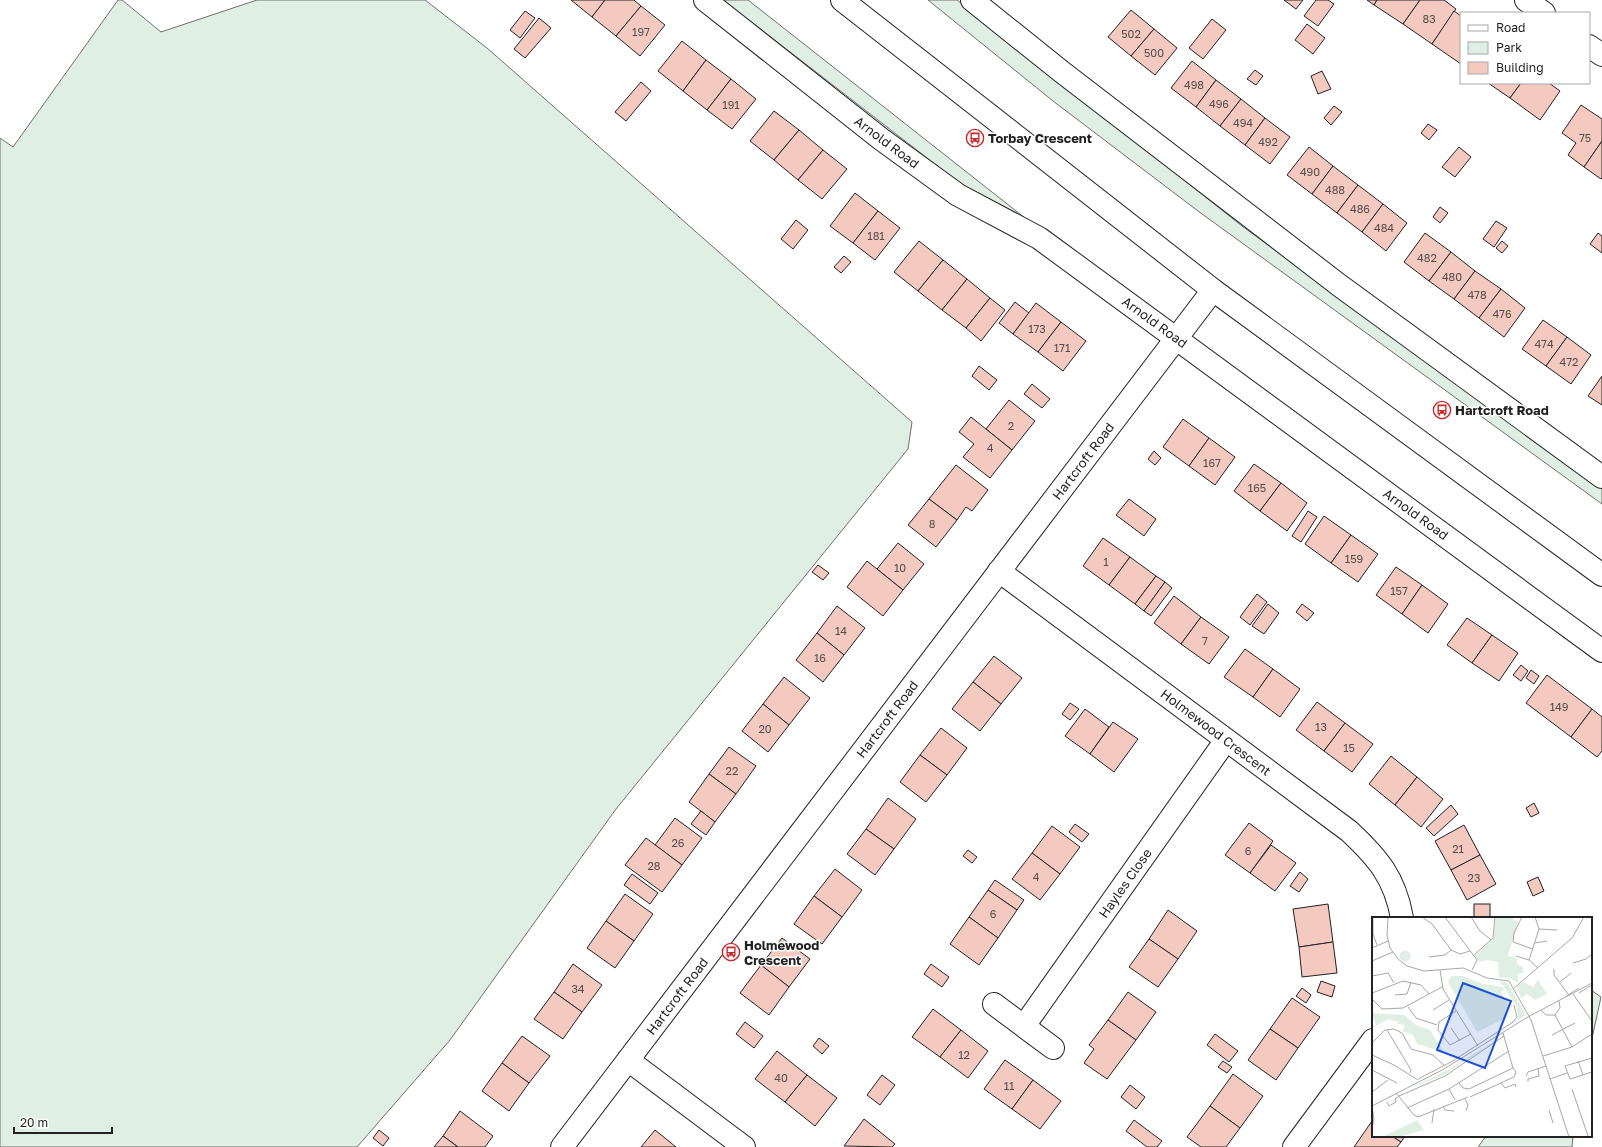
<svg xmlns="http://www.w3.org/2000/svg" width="1602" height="1147" viewBox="0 0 1602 1147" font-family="'Golos Text',sans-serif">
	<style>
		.green { fill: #e0efe3; stroke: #6f6f6f }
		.building { fill: #f3c9c0; stroke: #222 }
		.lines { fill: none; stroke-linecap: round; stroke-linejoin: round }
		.street-casing { stroke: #222; stroke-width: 24 }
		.secondary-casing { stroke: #222; stroke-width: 24 }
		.street { stroke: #fff; stroke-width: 22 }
		.secondary { stroke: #fff; stroke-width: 22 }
		.labels { text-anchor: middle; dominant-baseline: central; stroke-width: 3; stroke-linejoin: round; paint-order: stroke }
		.number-label { font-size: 11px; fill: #564c4a }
		.poi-label { font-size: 13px; font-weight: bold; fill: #222; stroke: #fff; text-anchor: start }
		.street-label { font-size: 13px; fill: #222; stroke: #fff }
		.inset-road { fill: none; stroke: #a7a7a7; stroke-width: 1 }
		.view { fill: #1d4ed8; fill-opacity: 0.15; stroke: #1d4ed8; stroke-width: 2 }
		.inset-edge { fill: none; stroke: #222; stroke-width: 2 }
	</style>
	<rect width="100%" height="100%" fill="#fff"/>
	<g class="green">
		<polygon points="118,0 122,0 161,32 257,0 425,0 487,48 912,422 908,449 616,809 450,1040 357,1147 0,1147 0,138 13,147"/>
		<polygon points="723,0 748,0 1025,218 958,182"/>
		<polygon points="928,0 957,0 1242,226 1354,308 1602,481 1602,504 1198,211 1053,101"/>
		<polygon points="1591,990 1601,997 1591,1043"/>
		<polygon points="1486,1136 1573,1136 1572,1147 1478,1147"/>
	</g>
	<g class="building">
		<polygon points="571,0 605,0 592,17"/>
		<polygon points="605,0 634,0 641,6 616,36 592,17"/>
		<polygon points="1284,0 1303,0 1296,9"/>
		<polygon points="1316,0 1328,0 1334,4 1318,26 1304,16"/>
		<polygon points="1367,0 1377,0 1374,5"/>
		<polygon points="1377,0 1420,0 1403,24 1374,5"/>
		<polygon points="1420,0 1444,0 1456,9 1432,44 1403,24"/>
		<polygon points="641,6 665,25 640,56 616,36"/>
		<polygon points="1131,10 1154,29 1131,56 1108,37"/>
		<polygon points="525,11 535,18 520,38 510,30"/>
		<polygon points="1454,11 1461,16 1461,64 1432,44"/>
		<polygon points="539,18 551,28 525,58 514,49"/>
		<polygon points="1212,19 1226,30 1203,59 1189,48"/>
		<polygon points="1307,24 1325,38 1313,54 1295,40"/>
		<polygon points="1154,29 1177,48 1155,75 1131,56"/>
		<polygon points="682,41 706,60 683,91 658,71"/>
		<polygon points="706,60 731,79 707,110 683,91"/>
		<polygon points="1192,61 1216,80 1196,107 1171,88"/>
		<polygon points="1255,70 1263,76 1256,85 1247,79"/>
		<polygon points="1322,71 1331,89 1318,94 1311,76"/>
		<polygon points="731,79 756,99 732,129 707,110"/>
		<polygon points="1216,80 1241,99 1220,126 1196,107"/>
		<polygon points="641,82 651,91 626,121 615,112"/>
		<polygon points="1488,83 1521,83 1510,98"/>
		<polygon points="1521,83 1549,83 1560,91 1540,120 1510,98"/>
		<polygon points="1241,99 1265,118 1245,145 1220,126"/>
		<polygon points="1581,105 1602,119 1602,141 1584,167 1568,155 1576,143 1562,133"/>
		<polygon points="1334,106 1342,112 1331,125 1324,118"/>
		<polygon points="774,111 799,130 774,160 750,141"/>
		<polygon points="1265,118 1290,137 1270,164 1245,145"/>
		<polygon points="1428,124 1437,130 1429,140 1421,133"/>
		<polygon points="799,130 823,150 798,180 774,160"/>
		<polygon points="1602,141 1602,178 1601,179 1584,167"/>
		<polygon points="1309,147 1333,166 1312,194 1287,175"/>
		<polygon points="1459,147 1471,157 1455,177 1442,167"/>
		<polygon points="823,150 847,169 822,199 798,180"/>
		<polygon points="1333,166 1358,185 1337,213 1312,194"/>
		<polygon points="1358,185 1383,204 1362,232 1337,213"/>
		<polygon points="855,193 878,211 853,243 830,226"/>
		<polygon points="1383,204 1407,223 1386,251 1362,232"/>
		<polygon points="1440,207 1448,213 1440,223 1433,217"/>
		<polygon points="878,211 900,228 875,260 853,243"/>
		<polygon points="796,220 808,230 793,249 781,239"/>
		<polygon points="1496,221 1507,228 1494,247 1483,239"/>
		<polygon points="1425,233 1451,252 1429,281 1404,262"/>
		<polygon points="1598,233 1602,236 1602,253 1590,244"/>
		<polygon points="919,241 943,260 918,291 894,272"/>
		<polygon points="1502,241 1508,246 1502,253 1496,248"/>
		<polygon points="1451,252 1475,271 1454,299 1429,281"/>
		<polygon points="844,256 851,262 841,273 834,267"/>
		<polygon points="943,260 967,279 942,310 918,291"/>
		<polygon points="1475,271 1501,289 1479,318 1454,299"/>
		<polygon points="967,279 990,298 966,328 942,310"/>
		<polygon points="1501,289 1525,308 1504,337 1479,318"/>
		<polygon points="990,298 1005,310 981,341 966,328"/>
		<polygon points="1015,302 1029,313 1013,334 999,323"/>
		<polygon points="1036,303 1061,322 1038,352 1013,334"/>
		<polygon points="1543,320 1567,337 1546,366 1522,349"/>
		<polygon points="1061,322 1086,341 1063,371 1038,352"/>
		<polygon points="1567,337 1591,355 1571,384 1546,366"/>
		<polygon points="979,366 997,380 989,390 972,376"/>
		<polygon points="1602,376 1602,405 1588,396"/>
		<polygon points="1032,384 1050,399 1042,408 1024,394"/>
		<polygon points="1009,400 1035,421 1012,450 986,429"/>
		<polygon points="971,417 1012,450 990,478 963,457 974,444 959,432"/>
		<polygon points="1183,419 1209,438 1189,466 1163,447"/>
		<polygon points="1209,438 1235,457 1215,485 1189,466"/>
		<polygon points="1154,451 1161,458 1155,465 1148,459"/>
		<polygon points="1254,464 1281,483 1260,511 1234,491"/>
		<polygon points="956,465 988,490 972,511 966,507 957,520 929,499"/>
		<polygon points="1281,483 1307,503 1287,531 1260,511"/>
		<polygon points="929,499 957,520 936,547 908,525"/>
		<polygon points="1129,499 1156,519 1144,536 1116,515"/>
		<polygon points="1308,511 1317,517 1301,542 1292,536"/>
		<polygon points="1324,516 1351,535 1331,563 1305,544"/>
		<polygon points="1351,535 1378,554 1358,582 1331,563"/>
		<polygon points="1103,538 1130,557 1109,585 1083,566"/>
		<polygon points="898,543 924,564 903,590 877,569"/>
		<polygon points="1130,557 1156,576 1135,604 1109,585"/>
		<polygon points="867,561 903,590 883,616 847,587"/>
		<polygon points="818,565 829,573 823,580 812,572"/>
		<polygon points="1396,567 1422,585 1402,614 1376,595"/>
		<polygon points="1156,576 1165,582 1144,611 1135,604"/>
		<polygon points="1165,582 1172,588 1151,616 1144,611"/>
		<polygon points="1422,585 1448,604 1428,633 1402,614"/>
		<polygon points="1257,594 1267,602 1250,625 1240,617"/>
		<polygon points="1174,596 1201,617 1181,644 1154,623"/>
		<polygon points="1268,604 1279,613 1264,634 1252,626"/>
		<polygon points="1302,604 1314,613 1307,621 1296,612"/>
		<polygon points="837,606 865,628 844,655 817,633"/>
		<polygon points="1201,617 1229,637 1209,664 1181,644"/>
		<polygon points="1467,618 1492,635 1472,663 1447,645"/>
		<polygon points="817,633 844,655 823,682 796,660"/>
		<polygon points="1492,635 1518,653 1499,681 1472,663"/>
		<polygon points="1245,649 1273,669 1253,697 1224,677"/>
		<polygon points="994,656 1022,678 1001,704 973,682"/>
		<polygon points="1521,665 1528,671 1521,681 1513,675"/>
		<polygon points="1273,669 1300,689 1280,717 1253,697"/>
		<polygon points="1531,670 1539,676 1534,684 1526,678"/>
		<polygon points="1547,675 1592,709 1571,737 1526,703"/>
		<polygon points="784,677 810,698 789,725 763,704"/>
		<polygon points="973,682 1001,704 980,731 952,709"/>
		<polygon points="1317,702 1345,723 1324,751 1296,730"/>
		<polygon points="1070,703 1079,709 1070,720 1062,714"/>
		<polygon points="763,704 789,725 768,752 742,731"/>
		<polygon points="1085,709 1109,727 1090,754 1065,736"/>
		<polygon points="1592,709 1602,717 1602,751 1597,757 1571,737"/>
		<polygon points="1113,722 1138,739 1114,772 1090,754"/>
		<polygon points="1345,723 1373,744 1352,772 1324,751"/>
		<polygon points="941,728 967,748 947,775 920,755"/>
		<polygon points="729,747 756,766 736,794 709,774"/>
		<polygon points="920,755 947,775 926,802 900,782"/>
		<polygon points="1391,756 1417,777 1395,805 1369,784"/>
		<polygon points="709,774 736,794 715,822 689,802"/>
		<polygon points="1417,777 1443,799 1421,827 1395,805"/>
		<polygon points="888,798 916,819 894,849 866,829"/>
		<polygon points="1534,803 1539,813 1531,817 1526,808"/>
		<polygon points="1451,805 1458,814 1434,836 1426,828"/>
		<polygon points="701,811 715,822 706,835 691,824"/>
		<polygon points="675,818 702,838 682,865 655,845"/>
		<polygon points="1249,823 1273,841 1250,873 1225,855"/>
		<polygon points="1075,824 1089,834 1082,842 1069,832"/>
		<polygon points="1464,825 1480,855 1451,870 1435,841"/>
		<polygon points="1052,826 1080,847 1060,874 1032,853"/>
		<polygon points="866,829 894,849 875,875 847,854"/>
		<polygon points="646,838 682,865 662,892 625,865"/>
		<polygon points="1271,845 1296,863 1275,891 1250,873"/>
		<polygon points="968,850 977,857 972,863 963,856"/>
		<polygon points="1032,853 1060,874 1040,900 1012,879"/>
		<polygon points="1480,855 1496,884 1467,900 1451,870"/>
		<polygon points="835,869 862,890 842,917 814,896"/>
		<polygon points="1300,872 1308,879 1299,892 1290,886"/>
		<polygon points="632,874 658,893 650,904 624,885"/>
		<polygon points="1538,877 1544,891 1533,896 1527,882"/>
		<polygon points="995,880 1024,900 1017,910 988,890"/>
		<polygon points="988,890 1017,910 998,938 969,917"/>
		<polygon points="625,894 653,914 634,941 606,921"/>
		<polygon points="814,896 842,917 822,944 794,924"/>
		<polygon points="1328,904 1333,942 1299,947 1293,909"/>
		<rect x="1474" y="904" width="16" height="14"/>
		<polygon points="1168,910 1197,931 1178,959 1149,939"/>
		<polygon points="969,917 998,938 979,965 950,944"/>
		<polygon points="606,921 634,941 615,968 587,948"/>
		<polygon points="782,938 810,959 789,987 761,965"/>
		<polygon points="1149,939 1178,959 1158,987 1129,967"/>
		<polygon points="1333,942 1337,973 1302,977 1299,947"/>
		<polygon points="573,964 602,985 582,1012 554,992"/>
		<polygon points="931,964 949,977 942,987 924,974"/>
		<polygon points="761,965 789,987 769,1015 740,993"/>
		<polygon points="1321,981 1335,986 1332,997 1317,992"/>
		<polygon points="1302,988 1311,995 1306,1003 1296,996"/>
		<polygon points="554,992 582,1012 563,1039 534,1019"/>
		<polygon points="1128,992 1156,1012 1136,1040 1108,1020"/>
		<polygon points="1292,998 1320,1017 1298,1048 1270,1029"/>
		<polygon points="933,1009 961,1030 940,1057 912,1037"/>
		<polygon points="1108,1020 1136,1040 1107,1079 1084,1063 1094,1049 1089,1045"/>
		<polygon points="745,1022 763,1036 754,1048 736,1034"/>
		<polygon points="1270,1029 1298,1048 1276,1080 1248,1060"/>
		<polygon points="961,1030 988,1051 968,1078 940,1057"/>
		<polygon points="1215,1034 1238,1051 1229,1062 1207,1045"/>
		<polygon points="522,1036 550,1056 529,1083 502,1063"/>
		<polygon points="819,1038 829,1046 822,1054 813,1046"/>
		<polygon points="777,1051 807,1075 785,1102 755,1079"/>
		<polygon points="1005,1060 1033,1080 1012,1109 984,1089"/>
		<polygon points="1223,1061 1232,1067 1227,1073 1218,1067"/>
		<polygon points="502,1063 529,1083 509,1111 482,1091"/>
		<polygon points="1233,1074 1263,1096 1240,1128 1210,1106"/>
		<polygon points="807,1075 837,1098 815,1126 785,1102"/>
		<polygon points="882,1075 895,1085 880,1105 867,1095"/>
		<polygon points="1033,1080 1061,1101 1040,1129 1012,1109"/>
		<polygon points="1130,1085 1145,1097 1136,1109 1121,1097"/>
		<polygon points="1210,1106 1240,1128 1226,1147 1201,1147 1187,1137"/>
		<polygon points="460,1111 493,1136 485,1147 458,1147 443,1136"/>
		<polygon points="864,1119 895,1144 892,1147 844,1146"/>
		<polygon points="1134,1120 1162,1141 1157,1147 1147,1147 1126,1131"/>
		<polygon points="1372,1121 1373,1136 1392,1136 1401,1142 1397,1147 1354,1147"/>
		<polygon points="379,1130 389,1138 383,1146 373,1138"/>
		<polygon points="655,1130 676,1147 641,1147"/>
		<polygon points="443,1136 458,1147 434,1147"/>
		<polygon points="1392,1136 1405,1136 1401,1142"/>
	</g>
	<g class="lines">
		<defs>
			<g id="street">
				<polyline points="705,0 881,139 958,195 1039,238 1602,651"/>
				<polyline points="972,0 1062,72 1339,285 1602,477"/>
				<polyline points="1526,0 1544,13"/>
				<polyline points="1589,46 1602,55"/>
				<path d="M999,571L1349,831C1378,858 1395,878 1402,918"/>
				<polyline points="994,1004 1053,1048"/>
				<polyline points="1024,1026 1226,740"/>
				<polyline points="628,1060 744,1147"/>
				<polyline points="562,1147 1213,290"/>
				<polyline points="1294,1147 1373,1040"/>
			</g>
			<polyline id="secondary" points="842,0 1213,290 1602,575"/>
		</defs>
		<use href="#street" class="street-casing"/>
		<use href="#secondary" class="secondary-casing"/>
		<use href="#street" class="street"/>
		<use href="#secondary" class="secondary"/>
	</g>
	<defs>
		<symbol id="bus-ring" viewBox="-11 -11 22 22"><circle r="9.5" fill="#fff" stroke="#c62828" stroke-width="1.5"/><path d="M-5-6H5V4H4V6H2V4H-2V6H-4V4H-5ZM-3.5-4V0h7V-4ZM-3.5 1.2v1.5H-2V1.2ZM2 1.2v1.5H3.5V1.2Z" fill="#c62828"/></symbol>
	</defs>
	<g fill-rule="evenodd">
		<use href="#bus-ring" x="965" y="128" width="20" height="20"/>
		<use href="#bus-ring" x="1432" y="400" width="20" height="20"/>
		<use href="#bus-ring" x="721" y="942" width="20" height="20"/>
	</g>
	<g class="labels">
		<g class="number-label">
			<text x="1429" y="18">83</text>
			<text x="641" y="31">197</text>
			<text x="1131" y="33">502</text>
			<text x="1154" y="52">500</text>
			<text x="1194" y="84">498</text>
			<text x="1219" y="103">496</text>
			<text x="731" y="104">191</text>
			<text x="1243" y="122">494</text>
			<text x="1585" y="137">75</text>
			<text x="1268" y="141">492</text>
			<text x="1310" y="171">490</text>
			<text x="1335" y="189">488</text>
			<text x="1360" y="208">486</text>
			<text x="1384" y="227">484</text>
			<text x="876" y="235">181</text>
			<text x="1427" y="257">482</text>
			<text x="1452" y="276">480</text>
			<text x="1477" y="294">478</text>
			<text x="1502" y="313">476</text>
			<text x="1037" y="328">173</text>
			<text x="1544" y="343">474</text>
			<text x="1062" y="347">171</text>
			<text x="1569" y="361">472</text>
			<text x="1011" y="425">2</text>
			<text x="990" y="447">4</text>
			<text x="1212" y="462">167</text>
			<text x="1257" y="487">165</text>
			<text x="932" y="523">8</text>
			<text x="1354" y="558">159</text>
			<text x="1106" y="561">1</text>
			<text x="900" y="567">10</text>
			<text x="1399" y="590">157</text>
			<text x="841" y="630">14</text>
			<text x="1205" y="640">7</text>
			<text x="820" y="657">16</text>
			<text x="1559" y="706">149</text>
			<text x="1321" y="726">13</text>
			<text x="765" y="728">20</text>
			<text x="1349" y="747">15</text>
			<text x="732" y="770">22</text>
			<text x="678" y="842">26</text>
			<text x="1458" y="848">21</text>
			<text x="1248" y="850">6</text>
			<text x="654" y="865">28</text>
			<text x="1036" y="876">4</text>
			<text x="1474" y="877">23</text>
			<text x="993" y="913">6</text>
			<text x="578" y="988">34</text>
			<text x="964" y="1054">12</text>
			<text x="781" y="1077">40</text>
			<text x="1009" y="1085">11</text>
		</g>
		<g class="poi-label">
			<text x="988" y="138">Torbay Crescent</text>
			<text x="1455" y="410">Hartcroft Road</text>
			<text x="744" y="945">Holmewood<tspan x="744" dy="15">Crescent</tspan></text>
		</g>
		<g class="street-label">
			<text transform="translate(887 142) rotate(37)">Arnold Road</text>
			<text transform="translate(1155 322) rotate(36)">Arnold Road</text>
			<text transform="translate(1083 461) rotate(-53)">Hartcroft Road</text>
			<text transform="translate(1416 514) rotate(36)">Arnold Road</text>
			<text transform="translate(887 719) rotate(-53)">Hartcroft Road</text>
			<text transform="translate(1216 732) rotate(37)">Holmewood Crescent</text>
			<text transform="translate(1125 883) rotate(-55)">Hayles Close</text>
			<text transform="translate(677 996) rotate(-53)">Hartcroft Road</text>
		</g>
	</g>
	<g transform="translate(1372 917)">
		<rect width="220" height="220" fill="#fff"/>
		<path d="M124,0H142L141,3L146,4L136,39L145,41V47L151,50V56L146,57V66L136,60L127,61L126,45L115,43L107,45L103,39L121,21ZM27.5 39a5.5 5.5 0 1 1 11 0a5.5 5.5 0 1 1-11 0ZM79,59H91L111,67L131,70L132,73L129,75L137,89L134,101L105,115L76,65ZM166,63L175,77L163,83L155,77L149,81L145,70L152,65L161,70ZM128,64L136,66L154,98L113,124L146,102L145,90ZM0,96L32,98L44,108L58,113L72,135L45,127L41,118L30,114L33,108L26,107V105L16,102L4,109ZM131,119L72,158L37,172L77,152ZM45,203L52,213L26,220H10Z" fill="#e0efe3"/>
		<path class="inset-road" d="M1,0V17L5,28M16,0L15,18L18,31L26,42L35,49L52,54L91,51L115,61L137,64L159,103L197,220M50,0L60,7L79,33L88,37L98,34M73,0L105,43L100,53M99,0L108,14L119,23M150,0L142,16L141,25L161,32M220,9V22M167,12L185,13M163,26L175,24M220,29V44M0,31L16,24M101,39L121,21L123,0M144,39L157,43L166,51M57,40L73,38L79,33M157,43L167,12L163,0M0,44L21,35M201,46L214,42L219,38M182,52V58L196,77M68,53L71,72L106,129M0,59L16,56L22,66M188,65L199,56M141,72L200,21L212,0M0,76L31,64L49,68L57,77M207,76L220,68M201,77L220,104M23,78L35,77L39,65M194,79L207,71M0,82L10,92L31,91L70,70M36,90L44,101L65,108M61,93L77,83M169,93L174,98H183L188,91L187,84M84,94L67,105L66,113L78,128L99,117M183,98L200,130M79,111L88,124M15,113L39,153L38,156M180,118L203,106M0,126L13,113L22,112L30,116L39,132L61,138L73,149M0,138L22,148L46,163M171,139L200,130L220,117M220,141L193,149L198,162L220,155M206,144L211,158M0,153L25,166M154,159L156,155L174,149M46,162L79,145L141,105L145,100L142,88M178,162L195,156M156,165V162L167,159L166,151M87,166L91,171L97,172L141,151L131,116M129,166L133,171L143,167L144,170M77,172L83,183M200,172L216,219M0,175L16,163M24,176L42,198L46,200L96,180M98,180L142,160L144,155L141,151M93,182L96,188L94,194M15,185L17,189L24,185L23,182L27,179L73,159L132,119M0,189L72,152L154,101L220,66M71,189L73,193L82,194M35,191L77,172L137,134M177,193L181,206M60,206L62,192M0,210L2,203L0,188"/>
		<path class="view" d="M91,66L139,84L113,151L65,133Z"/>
		<rect width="220" height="220" class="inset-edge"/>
	</g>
	<rect x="1460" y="12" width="130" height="72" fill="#ffffff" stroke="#a7a7a7"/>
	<rect x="1468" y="25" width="20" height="6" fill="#ffffff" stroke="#a7a7a7"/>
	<text x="1496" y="32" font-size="12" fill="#222222">Road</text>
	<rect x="1468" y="42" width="20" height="12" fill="#e0efe3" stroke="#a7a7a7"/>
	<text x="1496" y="52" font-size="12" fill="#222222">Park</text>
	<rect x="1468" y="62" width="20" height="12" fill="#f3c9c0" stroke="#a7a7a7"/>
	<text x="1496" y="72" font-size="12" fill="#222222">Building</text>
	<path d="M14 1127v6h98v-6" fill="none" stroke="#222222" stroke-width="2"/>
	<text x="20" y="1127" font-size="12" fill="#222222" stroke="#ffffff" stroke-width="3" paint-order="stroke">20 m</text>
</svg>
